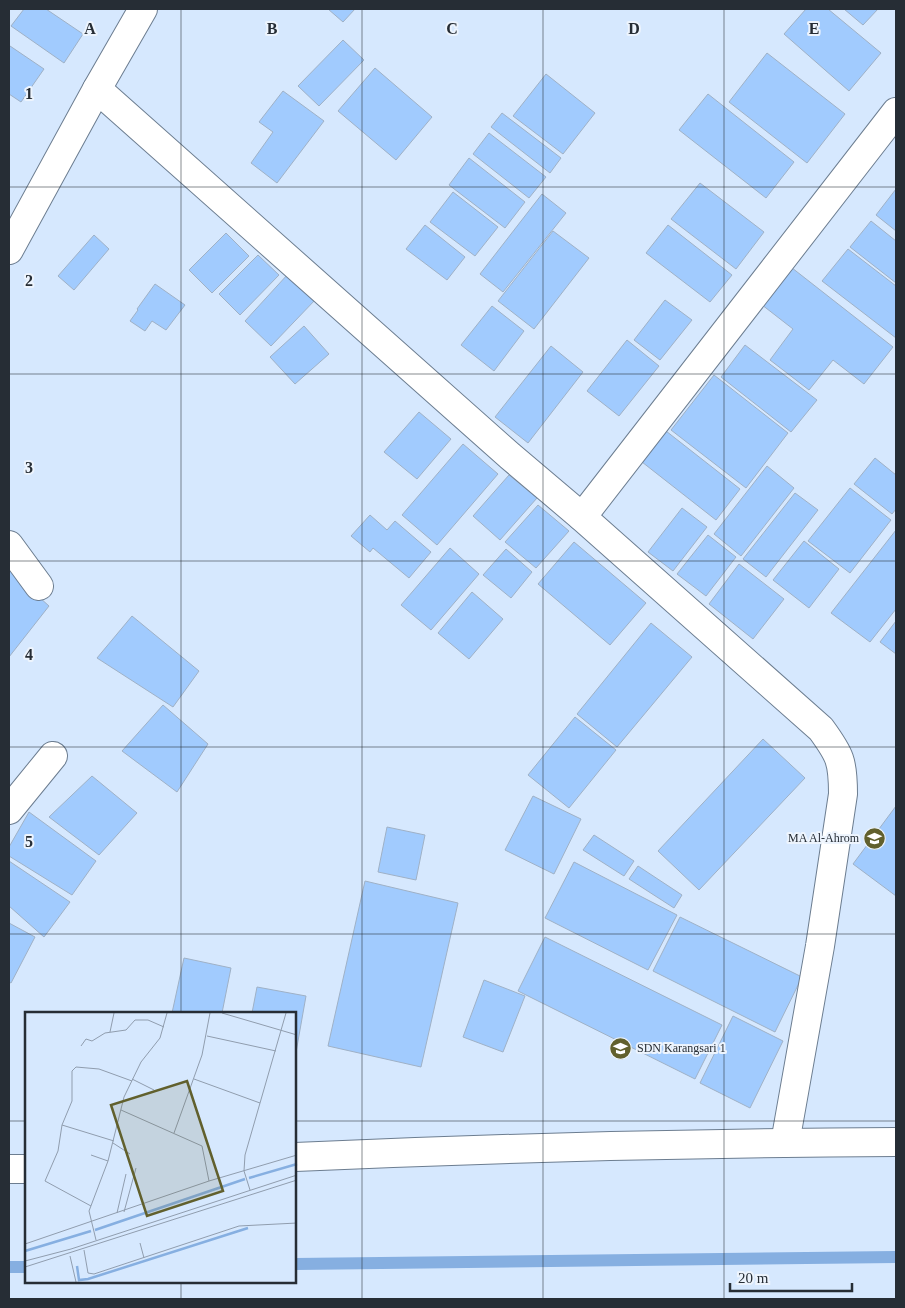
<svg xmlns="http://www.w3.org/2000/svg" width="905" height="1308" viewBox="0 0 905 1308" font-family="'Times New Roman',serif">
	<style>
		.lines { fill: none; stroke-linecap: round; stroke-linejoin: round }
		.stream { stroke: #86afe1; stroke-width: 12 }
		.building { fill: #a1cbfe; stroke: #9fb1c6 }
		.minor-casing { stroke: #6c7d90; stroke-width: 30 }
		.minor { stroke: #fff; stroke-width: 28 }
		.grid { fill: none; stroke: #262d35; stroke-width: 1; stroke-opacity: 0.55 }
		.labels { text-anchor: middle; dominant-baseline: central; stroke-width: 4; stroke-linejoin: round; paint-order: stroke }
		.poi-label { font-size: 12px; fill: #262d35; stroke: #edf4fd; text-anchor: end }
		.inset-river { fill: none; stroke: #86afe1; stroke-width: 2.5 }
		.inset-road { fill: none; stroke: #909dae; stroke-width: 1 }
		.view { fill: #61602d; fill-opacity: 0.15; stroke: #61602d; stroke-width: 2.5 }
		.inset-edge { fill: none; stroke: #262d35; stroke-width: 2.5 }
		.grid-label { font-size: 16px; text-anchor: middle; font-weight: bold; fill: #262d35; stroke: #edf4fd; stroke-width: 4; stroke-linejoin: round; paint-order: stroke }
	</style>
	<rect width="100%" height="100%" fill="#d6e8fe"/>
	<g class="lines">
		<g class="stream">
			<polyline points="295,1264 896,1257"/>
			<polyline points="9,1267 26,1267"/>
		</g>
	</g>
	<g class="building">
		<polygon points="24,9 46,9 83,34 64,63 11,26"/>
		<polygon points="328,9 355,9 343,22"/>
		<polygon points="806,9 828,9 881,53 849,91 784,34"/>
		<polygon points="844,9 878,9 863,25"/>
		<polygon points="343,40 364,60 319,106 298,86"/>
		<polygon points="10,46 44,69 21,102 9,94 9,48"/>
		<polygon points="767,53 845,114 807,163 729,102"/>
		<polygon points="375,68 432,117 396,160 338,111"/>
		<polygon points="546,74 595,113 563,154 513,116"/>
		<polygon points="283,91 324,121 277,183 251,163 273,132 259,122"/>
		<polygon points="708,94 794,162 766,198 679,130"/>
		<polygon points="502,113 561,158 550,173 491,127"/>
		<polygon points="489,133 546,177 529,198 473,154"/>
		<polygon points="469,158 525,202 505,228 449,185"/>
		<polygon points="700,183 764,232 736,269 671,219"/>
		<polygon points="896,189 896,231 876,215"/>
		<polygon points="453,192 498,227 475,256 430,222"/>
		<polygon points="542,194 566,213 503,292 480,274"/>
		<polygon points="871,221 896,241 896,283 850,247"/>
		<polygon points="425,225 465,257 447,280 406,249"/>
		<polygon points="668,225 732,275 710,302 646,253"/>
		<polygon points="553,231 589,258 534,329 498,301"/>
		<polygon points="226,233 249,256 212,293 189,270"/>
		<polygon points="94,235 109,249 74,290 58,276"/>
		<polygon points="848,249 896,286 896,338 822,281"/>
		<polygon points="258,255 279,275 240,315 219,294"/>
		<polygon points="787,264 893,347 864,384 833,360 809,390 770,360 793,329 757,301"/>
		<polygon points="288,274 316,299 271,346 245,321"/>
		<polygon points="155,284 185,305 166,330 152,321 145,331 130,321 138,310 137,309"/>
		<polygon points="665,300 692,320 660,360 634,340"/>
		<polygon points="492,306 524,331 494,371 461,345"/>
		<polygon points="304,326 329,354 295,384 270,357"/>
		<polygon points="627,340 659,366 619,416 587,391"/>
		<polygon points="745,345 817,400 791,432 721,377"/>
		<polygon points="551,346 583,372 528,443 495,417"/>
		<polygon points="714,375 788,433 746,488 671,430"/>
		<polygon points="419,412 451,439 417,479 384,452"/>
		<polygon points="666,431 740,489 716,520 642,462"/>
		<polygon points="463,444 498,474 437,545 402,515"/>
		<polygon points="875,458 896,475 896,509 892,514 854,484"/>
		<polygon points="767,466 794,488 741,556 714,534"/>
		<polygon points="509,475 537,498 500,540 473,516"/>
		<polygon points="850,488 891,520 850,573 808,541"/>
		<polygon points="795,493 818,510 766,577 743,559"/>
		<polygon points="538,505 569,531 536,568 505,542"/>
		<polygon points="682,508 707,527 673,571 648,552"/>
		<polygon points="370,515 387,530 395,521 431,552 409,578 373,548 370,552 351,536"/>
		<polygon points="896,530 896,609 870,642 831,613"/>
		<polygon points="708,535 736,557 706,596 677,574"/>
		<polygon points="804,541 839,569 809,608 773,580"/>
		<polygon points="574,542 646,603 610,645 538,584"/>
		<polygon points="450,548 479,574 431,630 401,605"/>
		<polygon points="506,549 532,572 511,598 483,575"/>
		<polygon points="739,564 784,599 753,639 709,604"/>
		<polygon points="9,570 49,606 9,657"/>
		<polygon points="472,592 503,619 469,659 438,633"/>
		<polygon points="132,616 199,671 173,707 97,658"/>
		<polygon points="896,621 896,654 880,642"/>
		<polygon points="651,623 692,657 617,747 577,714"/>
		<polygon points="163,705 208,744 177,792 122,751"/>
		<polygon points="575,717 616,750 569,808 528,775"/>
		<polygon points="763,739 805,778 699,890 658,851"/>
		<polygon points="92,776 137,813 99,855 49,817"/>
		<polygon points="533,796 581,819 554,874 505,850"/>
		<polygon points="896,806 896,896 853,864"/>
		<polygon points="29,812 96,861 72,895 9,856 9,847"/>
		<polygon points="387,827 425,835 416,880 378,872"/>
		<polygon points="594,835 634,861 624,876 583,850"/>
		<polygon points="9,861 70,902 44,937 9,906"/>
		<polygon points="574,862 677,915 648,970 545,918"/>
		<polygon points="638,866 682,895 674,908 629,879"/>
		<polygon points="365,881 458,903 421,1067 328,1046"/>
		<polygon points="680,917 802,977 775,1032 653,971"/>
		<polygon points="9,923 35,937 11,983 9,982"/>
		<polygon points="545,937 722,1025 695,1079 518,991"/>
		<polygon points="184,958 231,968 222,1013 172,1013"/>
		<polygon points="484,980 525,996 503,1052 463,1037"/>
		<polygon points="257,987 306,996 295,1058 295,1013 252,1013"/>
		<polygon points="733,1016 783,1041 750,1108 700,1083"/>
	</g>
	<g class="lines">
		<defs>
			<g id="minor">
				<path d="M97,89L510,456L582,517L821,729C840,755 843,761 843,794L820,946L785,1143"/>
				<polyline points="9,250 97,89 143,9"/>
				<polyline points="582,517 896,112"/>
				<polyline points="9,545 39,586"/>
				<polyline points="9,810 53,756"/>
				<path d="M295,1157C495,1148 696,1143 896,1142"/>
				<polyline points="9,1169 26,1169"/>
			</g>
		</defs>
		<use href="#minor" class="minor-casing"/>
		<use href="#minor" class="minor"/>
	</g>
	<path class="grid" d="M181,9V1013M362,9V1299M543,9V1299M724,9V1299M9,187H896M9,374H896M9,561H896M9,747H896M9,934H896M9,1121H26M295,1121H896M181,1282V1299"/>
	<defs>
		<symbol id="school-disc" viewBox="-11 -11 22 22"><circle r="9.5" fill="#61602d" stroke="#edf4fd"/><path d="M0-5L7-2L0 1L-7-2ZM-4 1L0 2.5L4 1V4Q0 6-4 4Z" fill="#fff"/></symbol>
	</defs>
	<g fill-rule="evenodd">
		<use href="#school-disc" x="862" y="826" width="25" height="25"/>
		<use href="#school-disc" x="608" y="1036" width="25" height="25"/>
	</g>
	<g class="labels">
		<g class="poi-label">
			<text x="859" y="838">MA Al-Ahrom</text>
			<text x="637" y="1048" text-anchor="start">SDN Karangsari 1</text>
		</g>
	</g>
	<g transform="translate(25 1012)">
		<rect width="271" height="271" fill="#d6e8fe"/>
		<path class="inset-river" d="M224,166L272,152M70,218L220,167M0,239L66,219M52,254L54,268L63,267L223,216"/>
		<path class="inset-road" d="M197,1L272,23M85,20L89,1M182,24L251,39M56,34L61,27L67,29L80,21L101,18L110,8H123L139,15M107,67L129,78M169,67L235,91M96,98L177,134L184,169M37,113L33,139L20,169L66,194M149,121L177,43L185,1M89,129L37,113L47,89V59L51,55L74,57L107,69M88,131L105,142M66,143L83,149M225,178L219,159L220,143L261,1M99,200L111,156M92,201L101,162M71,228L64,199L83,149L99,85L116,50L135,26L142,1M115,231L119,246M0,232L184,169L272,143M59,238L63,261L69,262L214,214L272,211M45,244L51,270M0,249L46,237L272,163M0,255L272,168"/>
		<path class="view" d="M162,69L198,179L122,204L86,93Z"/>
		<rect width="271" height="271" class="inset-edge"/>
	</g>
	<g class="grid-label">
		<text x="90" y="34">A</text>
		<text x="272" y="34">B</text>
		<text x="452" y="34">C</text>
		<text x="634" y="34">D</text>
		<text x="814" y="34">E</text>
		<text x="29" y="99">1</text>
		<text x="29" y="286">2</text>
		<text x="29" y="473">3</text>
		<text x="29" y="660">4</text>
		<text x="29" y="847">5</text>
	</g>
	<rect width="905" height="1308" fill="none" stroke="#262d35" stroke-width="20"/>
	<path d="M730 1283v8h122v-8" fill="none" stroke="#262d35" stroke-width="2.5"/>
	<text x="738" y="1283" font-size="15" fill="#262d35" stroke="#edf4fd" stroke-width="4" paint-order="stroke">20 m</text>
</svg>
